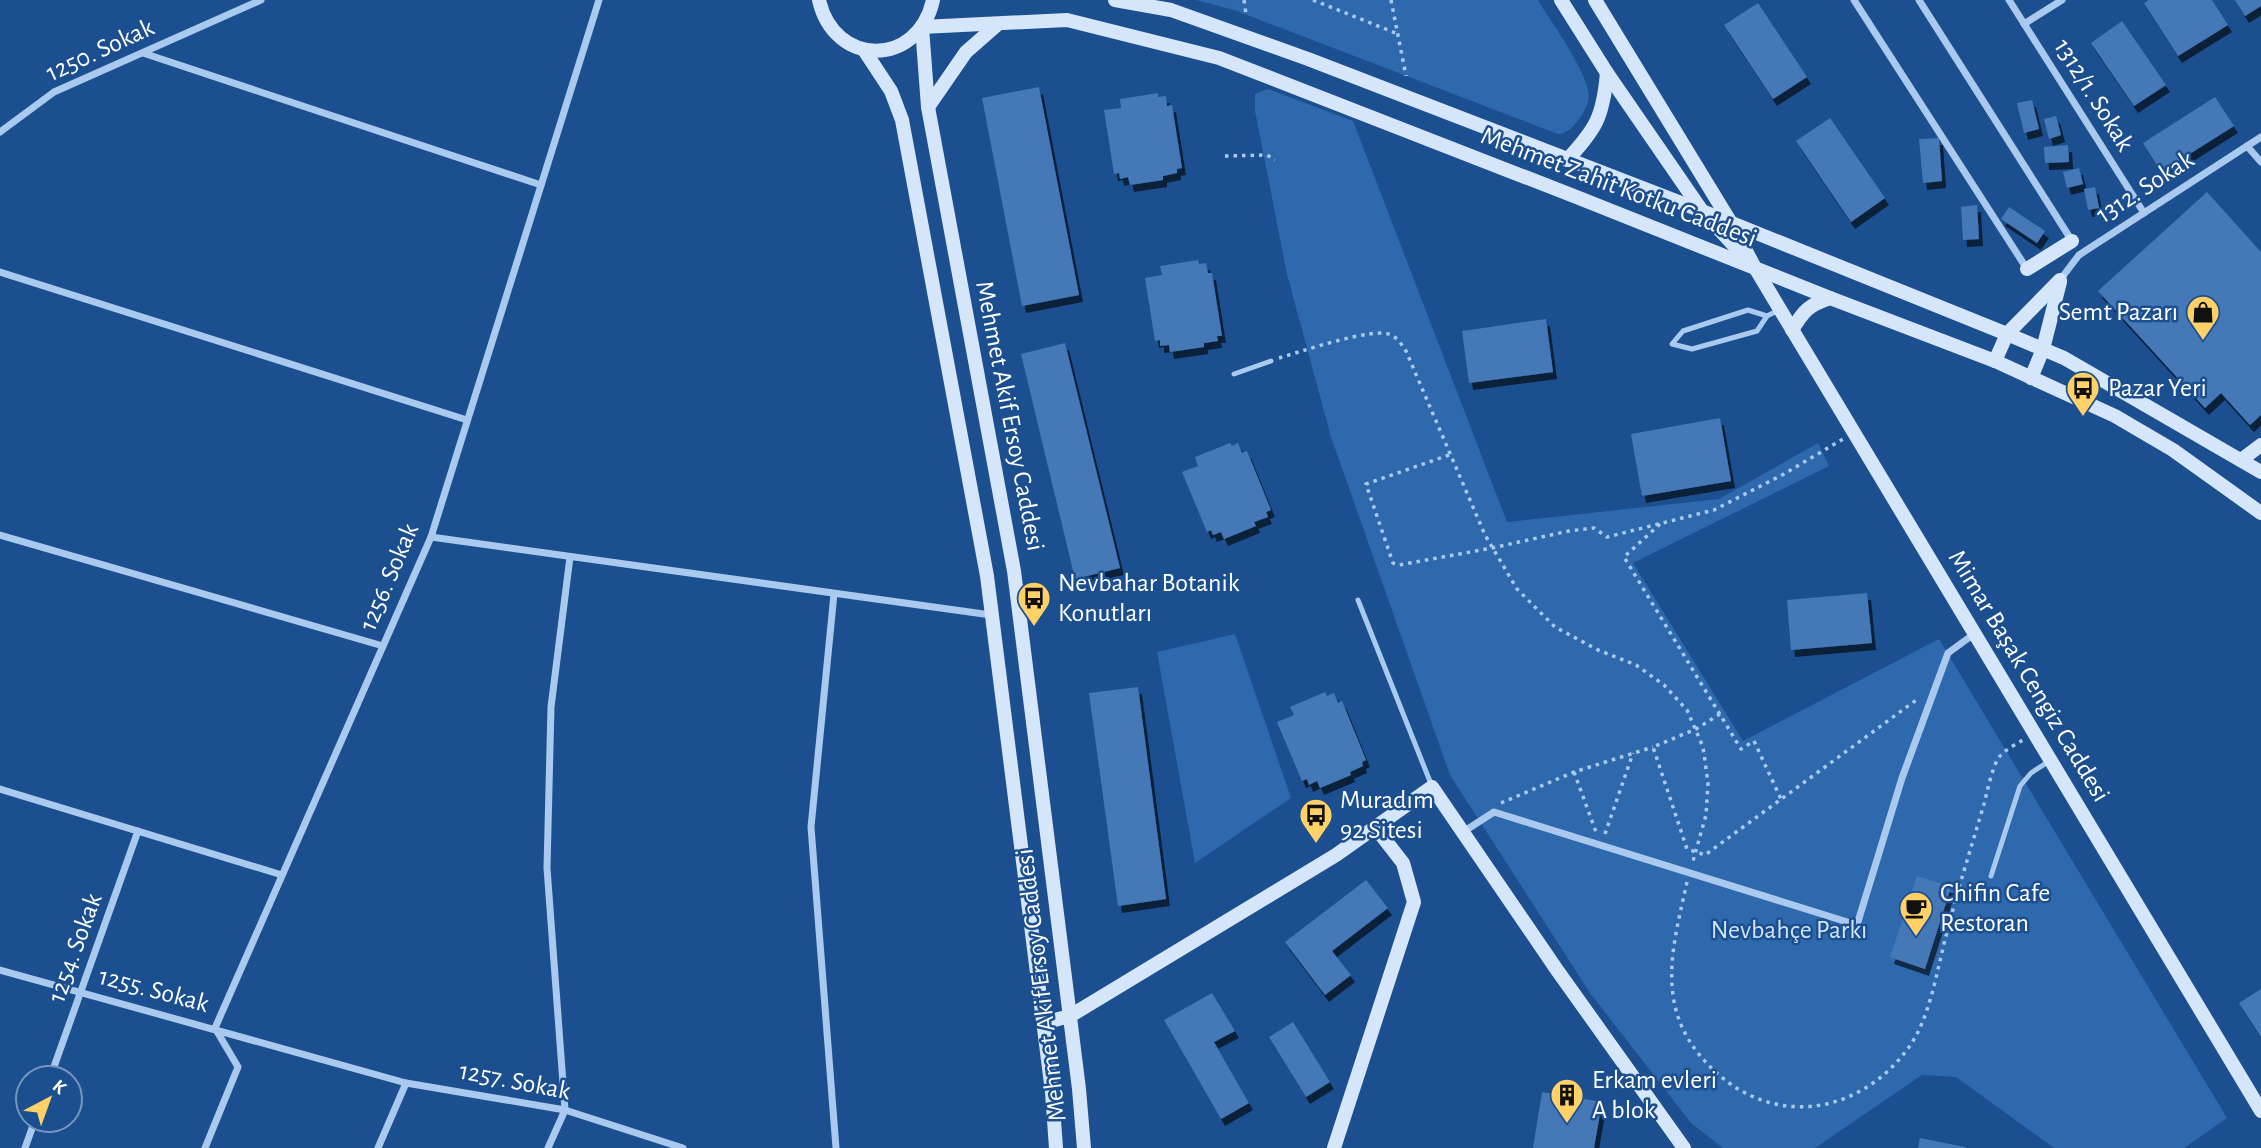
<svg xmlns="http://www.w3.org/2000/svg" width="2261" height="1148" viewBox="0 0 2261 1148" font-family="'Alegreya Sans',sans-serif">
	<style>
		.green { fill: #2e69ad }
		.building { fill: #4478b7; filter: url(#shadow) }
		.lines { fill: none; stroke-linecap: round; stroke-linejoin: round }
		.path { stroke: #a9c9ee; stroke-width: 3.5; stroke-dasharray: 3.5 5; stroke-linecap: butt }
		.lane { stroke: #a9c9ee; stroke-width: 5 }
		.street { stroke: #a9c9ee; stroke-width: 7 }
		.secondary { stroke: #d6e6fa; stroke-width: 14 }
		.labels { text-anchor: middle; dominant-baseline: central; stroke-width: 5; stroke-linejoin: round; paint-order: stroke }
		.street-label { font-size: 26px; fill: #fff; stroke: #1b4f8f }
		.poi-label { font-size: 26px; fill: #fff; stroke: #1b4f8f; text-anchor: start }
		.park-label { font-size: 26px; fill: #cfe3fa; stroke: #1b4f8f }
	</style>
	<defs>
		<filter id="shadow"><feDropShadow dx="4" dy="7" stdDeviation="0" flood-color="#0009"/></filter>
	</defs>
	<rect width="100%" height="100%" fill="#1b4f8f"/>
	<g class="green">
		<path d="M1196,0H1538C1551,22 1587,71 1589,95C1589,104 1584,112 1579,119C1573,127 1567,134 1558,134L1234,10Z"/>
		<polygon points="1268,89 1353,121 1507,522 1719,499 1818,443 1829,466 1633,563 1743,741 1939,639 2227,1118 2184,1148 2054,1148 1956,1077 1922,1075 1815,1148 1723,1148 1691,1123 1590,993 1450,775 1331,437 1287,274 1255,111 1255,94"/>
		<polygon points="1235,634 1291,798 1195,863 1157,652"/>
	</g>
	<g class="building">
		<polygon points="2149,0 2212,0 2228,25 2178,56 2144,3"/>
		<polygon points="2235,0 2261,0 2261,6 2245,16"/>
		<polygon points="1758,3 1807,77 1773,99 1724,25"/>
		<polygon points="2122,21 2166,85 2134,106 2091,43"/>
		<polygon points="1039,87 1079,295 1022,306 982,98"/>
		<polygon points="1158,93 1158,97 1166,96 1167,106 1172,105 1182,168 1177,169 1177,173 1163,176 1163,180 1130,185 1128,177 1120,179 1119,173 1114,174 1104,110 1121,108 1120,99"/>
		<polygon points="2215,97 2234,126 2161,172 2143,143"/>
		<polygon points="2032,100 2039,129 2024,133 2017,103"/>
		<polygon points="2056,116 2061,135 2049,139 2044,119"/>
		<polygon points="1830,118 1885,198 1851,222 1796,141"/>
		<polygon points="1939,138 1942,181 1923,183 1919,139"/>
		<polygon points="2068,145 2069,162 2045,163 2044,147"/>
		<polygon points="2079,168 2083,184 2067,188 2063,172"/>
		<polygon points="2095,187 2099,208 2088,210 2084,189"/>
		<polygon points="2207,192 2261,252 2261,415 2250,425 2221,393 2205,408 2098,291"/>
		<polygon points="1977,205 1979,239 1963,240 1961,207"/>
		<polygon points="2009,207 2045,231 2037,243 2001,219"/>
		<polygon points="1198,260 1199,264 1206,263 1208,273 1212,273 1222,336 1217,336 1218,341 1204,343 1204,347 1170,352 1169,345 1160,346 1160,340 1155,341 1145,278 1162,275 1160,266"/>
		<polygon points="1546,319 1553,372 1469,383 1462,331"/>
		<polygon points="1065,343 1120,568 1075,579 1021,354"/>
		<polygon points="1720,418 1731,481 1642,496 1631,434"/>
		<polygon points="1230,443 1232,446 1238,443 1242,453 1247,451 1271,510 1266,512 1268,517 1254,522 1256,526 1224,539 1221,532 1213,535 1211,530 1207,532 1182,472 1198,466 1195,457"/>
		<polygon points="1867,593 1872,643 1791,650 1787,600"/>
		<polygon points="1138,687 1166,899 1118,906 1089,693"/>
		<polygon points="1325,692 1327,696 1334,693 1338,703 1342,701 1366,760 1362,762 1363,766 1350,772 1351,775 1320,788 1317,781 1309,785 1307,779 1302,781 1277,722 1294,715 1290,707"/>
		<polygon points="1917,876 1951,887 1925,969 1890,957"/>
		<polygon points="1366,880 1388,908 1332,951 1351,975 1325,995 1285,942"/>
		<polygon points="2261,989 2261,1037 2239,1003"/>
		<polygon points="1212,993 1235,1031 1214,1042 1249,1103 1221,1119 1164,1020"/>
		<polygon points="1293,1022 1330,1082 1306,1097 1269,1037"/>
		<polygon points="1542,1092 1602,1102 1594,1148 1533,1148"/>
		<polygon points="1920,1138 1965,1147 1965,1148 1918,1148"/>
	</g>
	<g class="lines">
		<g class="path">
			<polyline points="1244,0 1246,14"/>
			<polyline points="1313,0 1398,34"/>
			<polyline points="1391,0 1406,76"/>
			<polyline points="1225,156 1267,155 1275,160"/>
			<path d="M1279,358C1300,352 1375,326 1391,335C1398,338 1402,345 1406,351L1485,535L1517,589L1555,627L1598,650L1636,665L1664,685L1687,710L1703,747L1708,783L1706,815L1693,861"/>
			<polyline points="1449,455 1366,484 1393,563 1399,565 1492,548 1569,531 1594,528 1607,537 1714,510 1784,474 1843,439"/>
			<polyline points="1660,524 1624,557 1741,749 1754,741 1781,799"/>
			<polyline points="1720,714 1696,729 1653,747 1687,849 1705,855 1919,698"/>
			<polyline points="1574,772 1596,832"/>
			<polyline points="1501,803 1574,772 1653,747"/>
			<polyline points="1605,834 1633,753"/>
			<path d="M1687,882C1677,929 1661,980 1682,1027C1692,1049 1710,1069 1729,1083C1791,1127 1866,1107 1909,1047C1930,1018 1937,970 1946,936C1957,892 1971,848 1984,804C1987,793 1993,762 2001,755C2007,749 2016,744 2023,740"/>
		</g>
		<g class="lane">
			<polyline points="1767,316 1748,310 1683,331 1672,344 1692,349 1757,331 1767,316 1779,310"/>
			<polyline points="1234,374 1271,361"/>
			<polyline points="1358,600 1431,784"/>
			<polyline points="1991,876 2020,786 2031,773 2051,760"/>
		</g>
		<g class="street">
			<polyline points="1854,0 2027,269"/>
			<polyline points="1919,0 2072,241"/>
			<polyline points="2009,0 2144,213"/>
			<polyline points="2024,24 2062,0"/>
			<polyline points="143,53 541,185"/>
			<polyline points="0,132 54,92 261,0"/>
			<polyline points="2247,146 2261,162"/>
			<polyline points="0,272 467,420"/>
			<polyline points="2060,280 2079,255 2261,137"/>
			<polyline points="0,535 383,646"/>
			<polyline points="431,537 991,615"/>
			<polyline points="834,594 811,827 836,1148"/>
			<polyline points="0,789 282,875"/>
			<polyline points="1463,832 1494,812 1857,925 1902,778 1948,653 1974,634"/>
			<polyline points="0,970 406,1083"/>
			<polyline points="50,1078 138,831"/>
			<polyline points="25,1148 35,1120"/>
			<polyline points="205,1148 238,1067 215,1028 431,537 599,0"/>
			<polyline points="378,1148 406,1083 565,1110 683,1148"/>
			<polyline points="548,1148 565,1110 547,868 551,707 570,557"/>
		</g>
		<g class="secondary">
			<path d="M819,0C834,67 918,68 933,0"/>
			<polyline points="1115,0 1171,10 1308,59 1702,211 2007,334 2064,358 2261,472"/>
			<polyline points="1561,0 1607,73 1702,211 1741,253"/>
			<polyline points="1595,0 1731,223 1754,266 2261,1111"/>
			<polyline points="922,27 1067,20 1219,58 1579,198 1830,298 1995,361 2115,416 2173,450 2261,513"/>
			<polyline points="922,27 928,107 1014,571 1079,1089 1084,1148"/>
			<polyline points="864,50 891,91 902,120 987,576 1052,1092 1056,1148"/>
			<polyline points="928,107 966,52 998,24"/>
			<path d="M1567,160C1596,129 1603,117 1607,73"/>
			<polyline points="2027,269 2072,241"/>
			<path d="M1792,330C1804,310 1809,305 1830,298"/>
			<polyline points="1995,361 2007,334 2060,280"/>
			<polyline points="2031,378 2043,349 2060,282"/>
			<polyline points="2241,460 2261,445"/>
			<polyline points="1043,1023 1070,1016 1336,855 1432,787 1557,970 1684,1148"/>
			<polyline points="1334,1148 1414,902 1403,863 1375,827"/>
		</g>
	</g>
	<defs>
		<symbol id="shop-pin" viewBox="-11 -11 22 30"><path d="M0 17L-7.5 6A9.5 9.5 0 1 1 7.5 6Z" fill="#ffd166" stroke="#1b4f8f"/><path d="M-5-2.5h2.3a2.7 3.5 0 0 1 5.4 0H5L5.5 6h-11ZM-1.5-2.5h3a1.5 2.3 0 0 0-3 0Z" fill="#111"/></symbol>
		<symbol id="bus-pin" viewBox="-11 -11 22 30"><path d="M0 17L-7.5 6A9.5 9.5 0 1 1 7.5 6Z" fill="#ffd166" stroke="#1b4f8f"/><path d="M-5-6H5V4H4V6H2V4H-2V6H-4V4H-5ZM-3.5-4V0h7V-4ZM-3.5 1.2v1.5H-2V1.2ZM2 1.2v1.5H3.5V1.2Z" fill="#111"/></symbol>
		<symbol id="cafe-pin" viewBox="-11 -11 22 30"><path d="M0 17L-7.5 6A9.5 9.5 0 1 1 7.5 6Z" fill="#ffd166" stroke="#1b4f8f"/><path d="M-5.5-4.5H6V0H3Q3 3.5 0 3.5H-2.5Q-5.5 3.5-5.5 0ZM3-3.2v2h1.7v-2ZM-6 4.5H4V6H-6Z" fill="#111"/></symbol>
		<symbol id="building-pin" viewBox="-11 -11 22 30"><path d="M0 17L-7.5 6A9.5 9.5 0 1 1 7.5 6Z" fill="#ffd166" stroke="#1b4f8f"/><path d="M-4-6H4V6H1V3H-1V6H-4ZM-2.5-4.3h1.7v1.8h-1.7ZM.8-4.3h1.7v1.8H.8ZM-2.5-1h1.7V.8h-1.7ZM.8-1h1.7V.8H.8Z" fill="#111"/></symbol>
	</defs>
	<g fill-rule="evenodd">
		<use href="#shop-pin" x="2184" y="293" width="38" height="52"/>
		<use href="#bus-pin" x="2064" y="369" width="38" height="52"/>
		<use href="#bus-pin" x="1015" y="579" width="38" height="52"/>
		<use href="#bus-pin" x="1297" y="796" width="38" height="52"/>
		<use href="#cafe-pin" x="1897" y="889" width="38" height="52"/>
		<use href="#building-pin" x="1548" y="1076" width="38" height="52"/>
	</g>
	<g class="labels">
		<g class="street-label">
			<text transform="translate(100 50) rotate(-25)">1250. Sokak</text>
			<text transform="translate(2094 95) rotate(58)">1312/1. Sokak</text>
			<text transform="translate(1619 187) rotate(21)">Mehmet Zahit Kotku Caddesi</text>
			<text transform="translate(2145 187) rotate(-33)">1312. Sokak</text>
			<text transform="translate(1010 416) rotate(79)">Mehmet Akif Ersoy Caddesi</text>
			<text transform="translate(389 577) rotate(-67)">1256. Sokak</text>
			<text transform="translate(2029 676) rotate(59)">Mimar Başak Cengiz Caddesi</text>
			<text transform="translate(75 948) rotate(-70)">1254. Sokak</text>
			<text transform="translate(1041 985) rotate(-97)">Mehmet Akif Ersoy Caddesi</text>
			<text transform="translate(154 990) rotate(15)">1255. Sokak</text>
			<text transform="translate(515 1081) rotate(11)">1257. Sokak</text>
		</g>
		<g class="poi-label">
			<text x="2178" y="312" text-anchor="end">Semt Pazarı</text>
			<text x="2108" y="388">Pazar Yeri</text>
			<text x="1058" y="583">Nevbahar Botanik<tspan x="1058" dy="30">Konutları</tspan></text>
			<text x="1340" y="800">Muradım<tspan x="1340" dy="30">92 Sitesi</tspan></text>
			<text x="1940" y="893">Chifin Cafe<tspan x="1940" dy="30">Restoran</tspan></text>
			<text x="1592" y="1080">Erkam evleri<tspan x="1592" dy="30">A blok</tspan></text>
		</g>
		<g class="park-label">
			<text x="1789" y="930">Nevbahçe Parkı</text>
		</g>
	</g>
	<g transform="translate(49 1099) rotate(41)"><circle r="33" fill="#1b4f8f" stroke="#7695bc" stroke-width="2"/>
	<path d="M0-5L12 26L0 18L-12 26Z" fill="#ffd166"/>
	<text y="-10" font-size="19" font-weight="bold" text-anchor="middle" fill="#ffffff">K</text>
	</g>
</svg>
